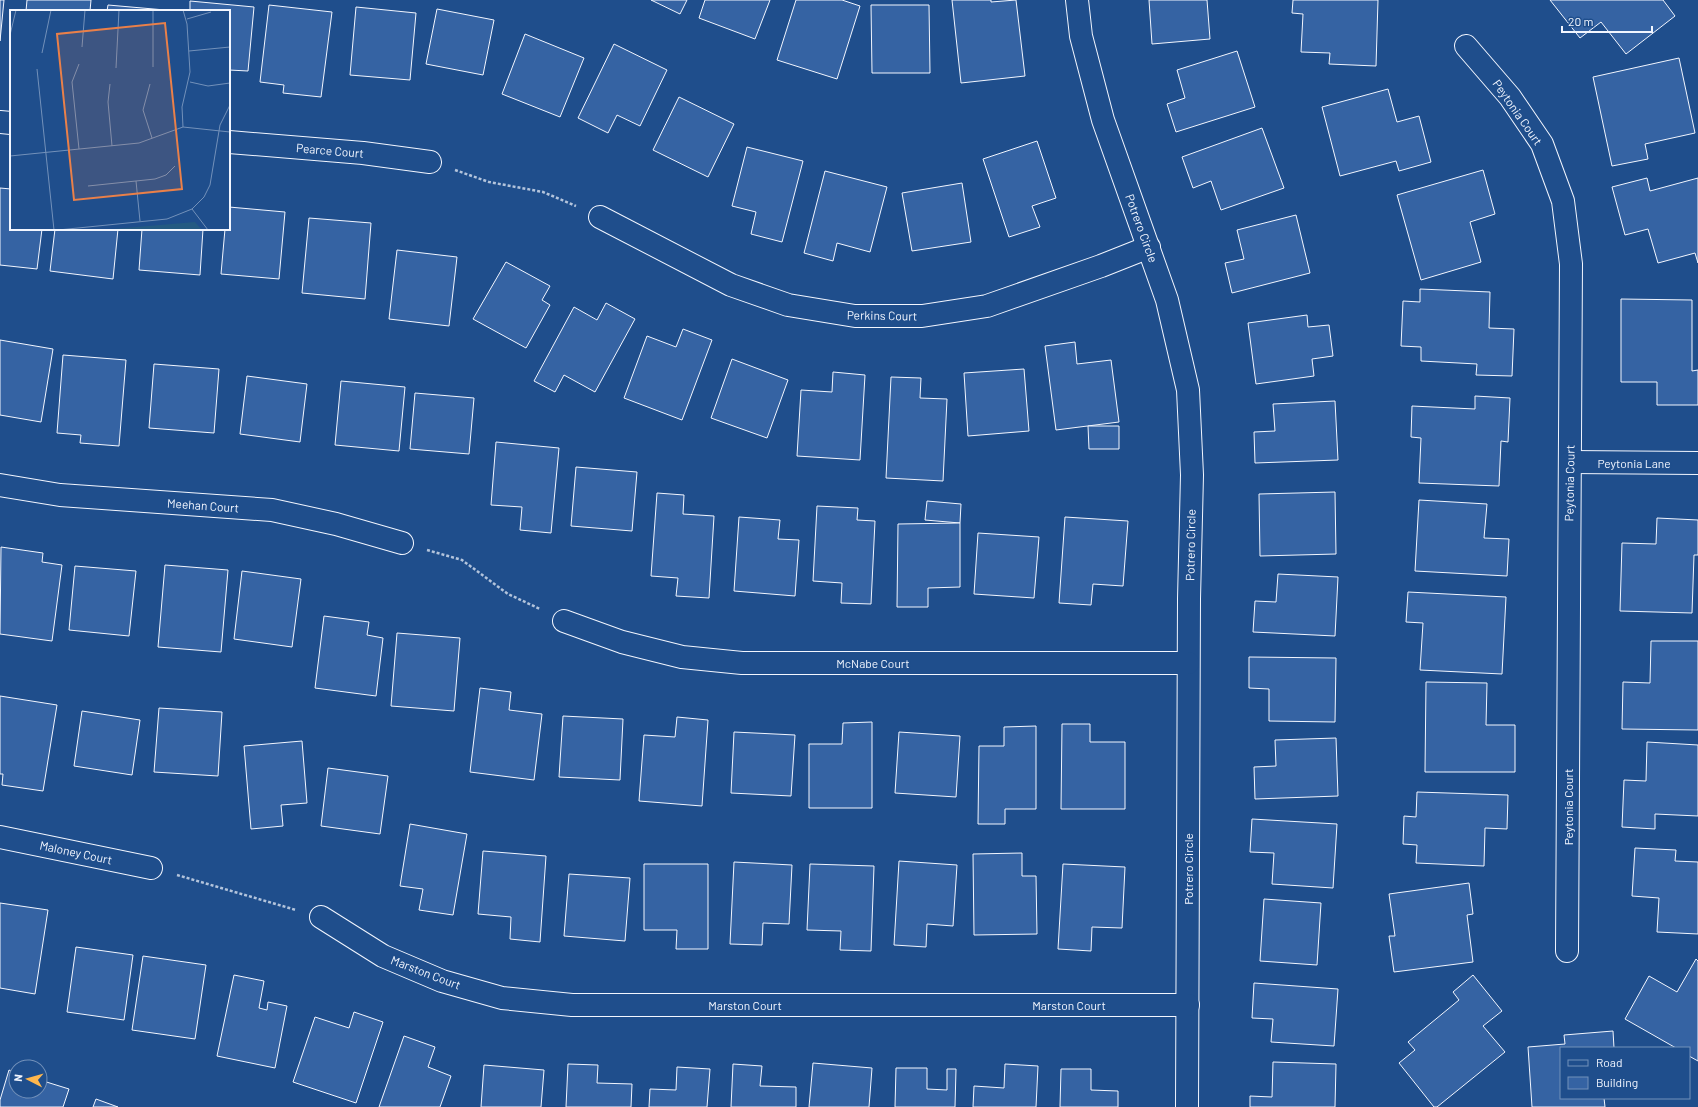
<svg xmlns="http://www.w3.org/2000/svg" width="1698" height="1107" viewBox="0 0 1698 1107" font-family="Barlow,sans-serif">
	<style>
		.building { fill: #3563a3; stroke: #f2f6ff }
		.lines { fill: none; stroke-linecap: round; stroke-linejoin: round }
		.street-casing { stroke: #f2f6ff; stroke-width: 24 }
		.path { stroke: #b3c4dc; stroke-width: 2.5; stroke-dasharray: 3 2; stroke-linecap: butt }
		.street { stroke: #1f4e8c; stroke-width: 22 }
		.labels { text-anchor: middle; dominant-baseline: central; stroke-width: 3; stroke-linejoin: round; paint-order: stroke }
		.street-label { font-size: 12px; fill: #f2f6ff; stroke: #1f4e8c }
		.inset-road { fill: none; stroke: #7391ba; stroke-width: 1 }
		.view { fill: #ea8049; fill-opacity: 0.15; stroke: #ea8049; stroke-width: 2 }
		.inset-edge { fill: none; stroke: #f2f6ff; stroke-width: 2 }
	</style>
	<rect width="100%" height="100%" fill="#1f4e8c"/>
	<g class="building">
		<polygon points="0,0 4,0 0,41"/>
		<polygon points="27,0 91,0 90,11 26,11"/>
		<polygon points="651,0 687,0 680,14"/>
		<polygon points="705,0 770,0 755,39 699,18"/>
		<polygon points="796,0 842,0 860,6 837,79 777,60"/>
		<polygon points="952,0 991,0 991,2 1016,0 1025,76 961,83"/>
		<polygon points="1149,0 1207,0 1210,39 1152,44"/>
		<polygon points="1293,0 1378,0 1376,66 1329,64 1330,53 1301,52 1303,14 1292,13"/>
		<polygon points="1550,0 1663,0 1675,16 1626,54 1601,22 1580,38"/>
		<polygon points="190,1 254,7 248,71 229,70 229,11 190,11"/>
		<polygon points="108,5 165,10 165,11 107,11"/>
		<polygon points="269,5 332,12 321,97 283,93 284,85 260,82"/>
		<polygon points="871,5 929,5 930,73 872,73"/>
		<polygon points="356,7 416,13 410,80 350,75"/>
		<polygon points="437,9 494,20 483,75 426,64"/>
		<polygon points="525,34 584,58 560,117 502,94"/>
		<polygon points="614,44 667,70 640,126 617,115 608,133 578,118"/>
		<polygon points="1237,51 1255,107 1176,132 1167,104 1185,98 1177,70"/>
		<polygon points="1679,58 1695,133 1645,144 1648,159 1612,166 1593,77"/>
		<polygon points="1388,89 1397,122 1419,116 1431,162 1399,171 1396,161 1340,176 1322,107"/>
		<polygon points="679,97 734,124 708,177 653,150"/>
		<polygon points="1262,128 1284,188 1221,210 1211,181 1193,188 1182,157"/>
		<polygon points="1037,141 1056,198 1032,206 1040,227 1009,237 983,159"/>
		<polygon points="747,147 803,161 782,242 751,234 756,212 732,206"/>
		<polygon points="1483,170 1495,214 1470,222 1481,262 1421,280 1397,195"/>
		<polygon points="825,171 887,187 870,252 837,243 833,261 804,253"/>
		<polygon points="1647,178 1650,191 1698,178 1698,263 1695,253 1658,263 1648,229 1625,235 1612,187"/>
		<polygon points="962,183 971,242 912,251 902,193"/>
		<polygon points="0,188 11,189 11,229 42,229 37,269 0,265"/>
		<polygon points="229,207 285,212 279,279 221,274 225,229 229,229"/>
		<polygon points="1296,215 1310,273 1232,293 1225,263 1244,259 1237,230"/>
		<polygon points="309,218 371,223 365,299 302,293"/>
		<polygon points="55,229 118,229 113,279 50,271"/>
		<polygon points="142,229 203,229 200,275 139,270"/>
		<polygon points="397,250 457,257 449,326 389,319"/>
		<polygon points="506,262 550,286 542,300 550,305 526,348 473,319"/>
		<polygon points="1420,289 1490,292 1489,328 1514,329 1512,376 1476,375 1477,364 1421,361 1421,347 1401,346 1403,301 1420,302"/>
		<polygon points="1621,299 1692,300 1692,371 1698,370 1698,405 1657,405 1657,382 1621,382"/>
		<polygon points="606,303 635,319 595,392 564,375 555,392 534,381 574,307 597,320"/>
		<polygon points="1307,315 1308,327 1329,325 1333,356 1312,359 1314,376 1256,384 1248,323"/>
		<polygon points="683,329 712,340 682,420 624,398 647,336 676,347"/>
		<polygon points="0,340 53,349 41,422 0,415"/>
		<polygon points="1075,342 1077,364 1111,360 1119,422 1056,430 1045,346"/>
		<polygon points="63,355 126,360 119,446 80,443 81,435 57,433"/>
		<polygon points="732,359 788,380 767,438 711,418"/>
		<polygon points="154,364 219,369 214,433 149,428"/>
		<polygon points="1024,369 1029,431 968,436 964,373"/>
		<polygon points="833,372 865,375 860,460 797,456 801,390 832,392"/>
		<polygon points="247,376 307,384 300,442 240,434"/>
		<polygon points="891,377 921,378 920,398 947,399 943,481 886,478"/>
		<polygon points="341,381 405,387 399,451 335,445"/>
		<polygon points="415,393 474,398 469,454 410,449"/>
		<polygon points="1475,396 1510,398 1508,442 1501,441 1499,486 1419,483 1421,438 1411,437 1412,406 1475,409"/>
		<polygon points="1335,401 1338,460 1255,463 1254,432 1275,431 1273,404"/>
		<polygon points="1088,426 1119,426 1119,449 1089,449"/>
		<polygon points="496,442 559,448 551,533 520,530 522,507 491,505"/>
		<polygon points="576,467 637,472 632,531 571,526"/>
		<polygon points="1335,492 1336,554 1260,556 1259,494"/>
		<polygon points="657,493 684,495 683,514 714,516 709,598 676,596 678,578 651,576"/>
		<polygon points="1419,500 1487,504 1484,538 1509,539 1507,576 1415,571"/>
		<polygon points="927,501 961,504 960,523 925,520"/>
		<polygon points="817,506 858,508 857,520 875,521 871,604 841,603 842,583 813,581"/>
		<polygon points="739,517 780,520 778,539 799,540 795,596 734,591"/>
		<polygon points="1065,517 1128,521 1123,586 1093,584 1091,605 1059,603"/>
		<polygon points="1657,518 1698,520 1698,555 1694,555 1692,613 1620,611 1622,543 1656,544"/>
		<polygon points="960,523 960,587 928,588 928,607 897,607 898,524"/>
		<polygon points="978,533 1039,537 1034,598 974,594"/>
		<polygon points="1,547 43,553 42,562 62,565 52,641 0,634"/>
		<polygon points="165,565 228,570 221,652 158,647"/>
		<polygon points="75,566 136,571 129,636 69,630"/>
		<polygon points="242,571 301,579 292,647 234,639"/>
		<polygon points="1278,574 1338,577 1335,636 1253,632 1255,601 1276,602"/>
		<polygon points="1408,592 1506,597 1502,674 1420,670 1423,623 1406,622"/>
		<polygon points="324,616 369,622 367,635 383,638 376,696 315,688"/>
		<polygon points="397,633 460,638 454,711 391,706"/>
		<polygon points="1651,641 1698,641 1698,730 1622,729 1623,682 1650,683"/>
		<polygon points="1249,657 1336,658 1335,722 1269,721 1269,689 1249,688"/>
		<polygon points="1426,682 1487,683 1486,725 1515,725 1515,772 1425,772"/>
		<polygon points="480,688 511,692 509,710 542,714 534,780 470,772"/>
		<polygon points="0,696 57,705 43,791 2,785 3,774 0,774"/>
		<polygon points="159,708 222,712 218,776 154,772"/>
		<polygon points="82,711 140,720 132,775 74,766"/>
		<polygon points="563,716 623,719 620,780 559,777"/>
		<polygon points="677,717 708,720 702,806 639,801 644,735 675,737"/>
		<polygon points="872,722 872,808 809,808 809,744 842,744 843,723"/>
		<polygon points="1062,724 1090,724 1090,742 1125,742 1125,809 1061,809"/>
		<polygon points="1036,726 1036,809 1005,809 1005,824 978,824 979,746 1004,746 1004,727"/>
		<polygon points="734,732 795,735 791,796 731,793"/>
		<polygon points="899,732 960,736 956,797 895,793"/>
		<polygon points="1336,738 1338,796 1255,799 1254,767 1276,766 1275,740"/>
		<polygon points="302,741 307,803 281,805 283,826 251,829 244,746"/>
		<polygon points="1647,742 1698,745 1698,816 1655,814 1655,829 1622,827 1624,780 1646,781"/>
		<polygon points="328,768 388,776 380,834 321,826"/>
		<polygon points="1417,792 1508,795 1507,829 1485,828 1484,866 1416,863 1417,845 1403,844 1404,816 1416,817"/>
		<polygon points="1252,819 1337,824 1333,888 1272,884 1274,853 1250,852"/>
		<polygon points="410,824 467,834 453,915 419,910 423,889 400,886"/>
		<polygon points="1635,848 1676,850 1675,861 1698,862 1698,934 1657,932 1659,898 1632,896"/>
		<polygon points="483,851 546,856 540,942 510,939 511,917 478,914"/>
		<polygon points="1022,853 1022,876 1036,876 1037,934 974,935 973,854"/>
		<polygon points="899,861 957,865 953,926 927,924 926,947 894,945"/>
		<polygon points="734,862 792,865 789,924 763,923 762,945 730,944"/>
		<polygon points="644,864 708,864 708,949 676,949 677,930 644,930"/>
		<polygon points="810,864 874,866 871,951 840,950 841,931 807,930"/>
		<polygon points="1063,864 1125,867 1122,928 1092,927 1091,951 1058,949"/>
		<polygon points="569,874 630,878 625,941 564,936"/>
		<polygon points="1469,883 1473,914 1467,915 1473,962 1394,972 1389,936 1395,936 1389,894"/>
		<polygon points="1264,899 1321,903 1317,965 1260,961"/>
		<polygon points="0,903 48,910 35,994 0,988"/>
		<polygon points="76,947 133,955 124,1020 67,1012"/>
		<polygon points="143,956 206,965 195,1039 132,1030"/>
		<polygon points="1696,959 1698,961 1698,1061 1689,1056 1689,1048 1676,1048 1625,1019 1649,976 1677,992"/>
		<polygon points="234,975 264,981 259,1008 267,1010 268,1002 287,1006 275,1068 217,1056"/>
		<polygon points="1473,975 1502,1011 1483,1026 1505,1052 1437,1107 1434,1107 1399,1063 1415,1050 1408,1042 1459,1000 1453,992"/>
		<polygon points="1254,983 1338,989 1334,1046 1271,1042 1273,1019 1252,1018"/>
		<polygon points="354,1012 383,1022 356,1103 293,1082 315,1017 349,1028"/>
		<polygon points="1613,1031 1614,1048 1561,1048 1561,1098 1604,1098 1605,1107 1532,1107 1528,1047 1565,1044 1564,1035"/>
		<polygon points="404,1036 435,1047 428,1067 451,1076 440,1107 379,1107"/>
		<polygon points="1273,1062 1336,1064 1335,1107 1250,1107 1250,1096 1272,1097"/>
		<polygon points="813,1063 872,1068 869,1107 809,1107"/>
		<polygon points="568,1064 598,1065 597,1083 632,1084 631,1107 566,1107"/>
		<polygon points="733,1064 762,1066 760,1086 796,1087 796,1107 731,1107"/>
		<polygon points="1005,1064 1038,1066 1036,1107 973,1107 974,1086 1004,1088"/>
		<polygon points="484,1065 544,1070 541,1107 481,1107"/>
		<polygon points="677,1067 710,1069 707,1107 649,1107 650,1089 676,1090"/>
		<polygon points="896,1068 927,1068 927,1089 947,1090 947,1069 956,1069 955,1107 895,1107"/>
		<polygon points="1061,1069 1091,1069 1091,1090 1118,1091 1118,1107 1060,1107"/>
		<polygon points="9,1070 16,1073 16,1091 40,1091 40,1080 69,1089 63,1107 0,1107 0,1100"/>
		<polygon points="96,1099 118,1107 93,1107"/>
	</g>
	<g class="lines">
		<defs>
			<g id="street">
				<polyline points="1077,0 1081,36 1103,120 1167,300 1188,390 1192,475 1189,599 1187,1107"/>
				<polyline points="1466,46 1510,97 1542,144 1563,201 1571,264 1567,951"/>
				<polyline points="0,122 11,123"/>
				<polyline points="229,142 363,153 430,162"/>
				<polyline points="600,217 731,285 788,305 855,316 922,316 987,306 1101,266 1149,247"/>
				<polyline points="1570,462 1698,463"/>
				<polyline points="0,485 60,495 272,510 336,524 402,543"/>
				<polyline points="564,621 622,642 682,657 742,663 1188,663"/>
				<polyline points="0,837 151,868"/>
				<polyline points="321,917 383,956 442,981 502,998 572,1005 1188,1005"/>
			</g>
		</defs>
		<use href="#street" class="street-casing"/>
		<g class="path">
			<polyline points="455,170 489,182 543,192 576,206"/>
			<polyline points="427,550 462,560 508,594 540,609"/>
			<polyline points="177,875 296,910"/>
		</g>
		<use href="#street" class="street"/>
	</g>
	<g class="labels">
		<g class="street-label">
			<text transform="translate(1518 112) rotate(55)">Peytonia Court</text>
			<text transform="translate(330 150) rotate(5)">Pearce Court</text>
			<text transform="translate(1142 228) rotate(70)">Potrero Circle</text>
			<text transform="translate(882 315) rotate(1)">Perkins Court</text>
			<text x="1634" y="463">Peytonia Lane</text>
			<text transform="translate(1569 483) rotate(-89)">Peytonia Court</text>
			<text transform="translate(203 505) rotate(4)">Meehan Court</text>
			<text transform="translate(1190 545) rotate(-89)">Potrero Circle</text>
			<text x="873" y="663">McNabe Court</text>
			<text transform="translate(1568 807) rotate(-90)">Peytonia Court</text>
			<text transform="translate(76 852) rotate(12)">Maloney Court</text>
			<text transform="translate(1188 869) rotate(-90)">Potrero Circle</text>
			<text transform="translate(426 972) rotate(21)">Marston Court</text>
			<text x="745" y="1005">Marston Court</text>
			<text x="1069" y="1005">Marston Court</text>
		</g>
	</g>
	<g transform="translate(10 10)">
		<rect width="220" height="220" fill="#1f4e8c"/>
		<path d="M185,212L192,220H91Z" fill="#245a82"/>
		<path class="inset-road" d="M177,9L201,2M0,25L6,0M72,37L75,0M179,41L220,37M32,43L41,0M69,54L62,72L69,139M143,57V0M106,58L109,0M27,59L44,220M180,72L198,76L220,73M100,74L98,92L102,136M140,74L133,100L142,128M173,117L172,97L180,62L177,14L173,0M0,146L129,133L173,117L220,122M126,171L130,211M78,176L145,169L156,165L165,156M182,199L198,220M48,220L157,209L182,199L194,187L200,175L210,115L220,95"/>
		<path class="view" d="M155,13L172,179L64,190L47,24Z"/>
		<rect width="220" height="220" class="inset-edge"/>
	</g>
	<rect x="1560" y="1047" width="130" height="52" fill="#1f4e8c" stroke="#7391ba"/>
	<rect x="1568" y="1060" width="20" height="6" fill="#1f4e8c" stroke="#7391ba"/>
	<text x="1596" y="1067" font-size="12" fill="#f2f6ff">Road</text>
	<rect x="1568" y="1077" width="20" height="12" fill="#3563a3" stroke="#7391ba"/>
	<text x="1596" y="1087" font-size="12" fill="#f2f6ff">Building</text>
	<g transform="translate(28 1079) rotate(276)"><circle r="19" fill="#1f4e8c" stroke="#7391ba"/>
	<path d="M0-3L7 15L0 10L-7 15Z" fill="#ffb74d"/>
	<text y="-6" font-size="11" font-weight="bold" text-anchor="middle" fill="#f2f6ff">N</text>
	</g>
	<path d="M1562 26v6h90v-6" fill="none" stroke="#f2f6ff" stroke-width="2"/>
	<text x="1568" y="26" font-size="12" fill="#f2f6ff" stroke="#1f4e8c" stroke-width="3" paint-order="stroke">20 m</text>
</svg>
